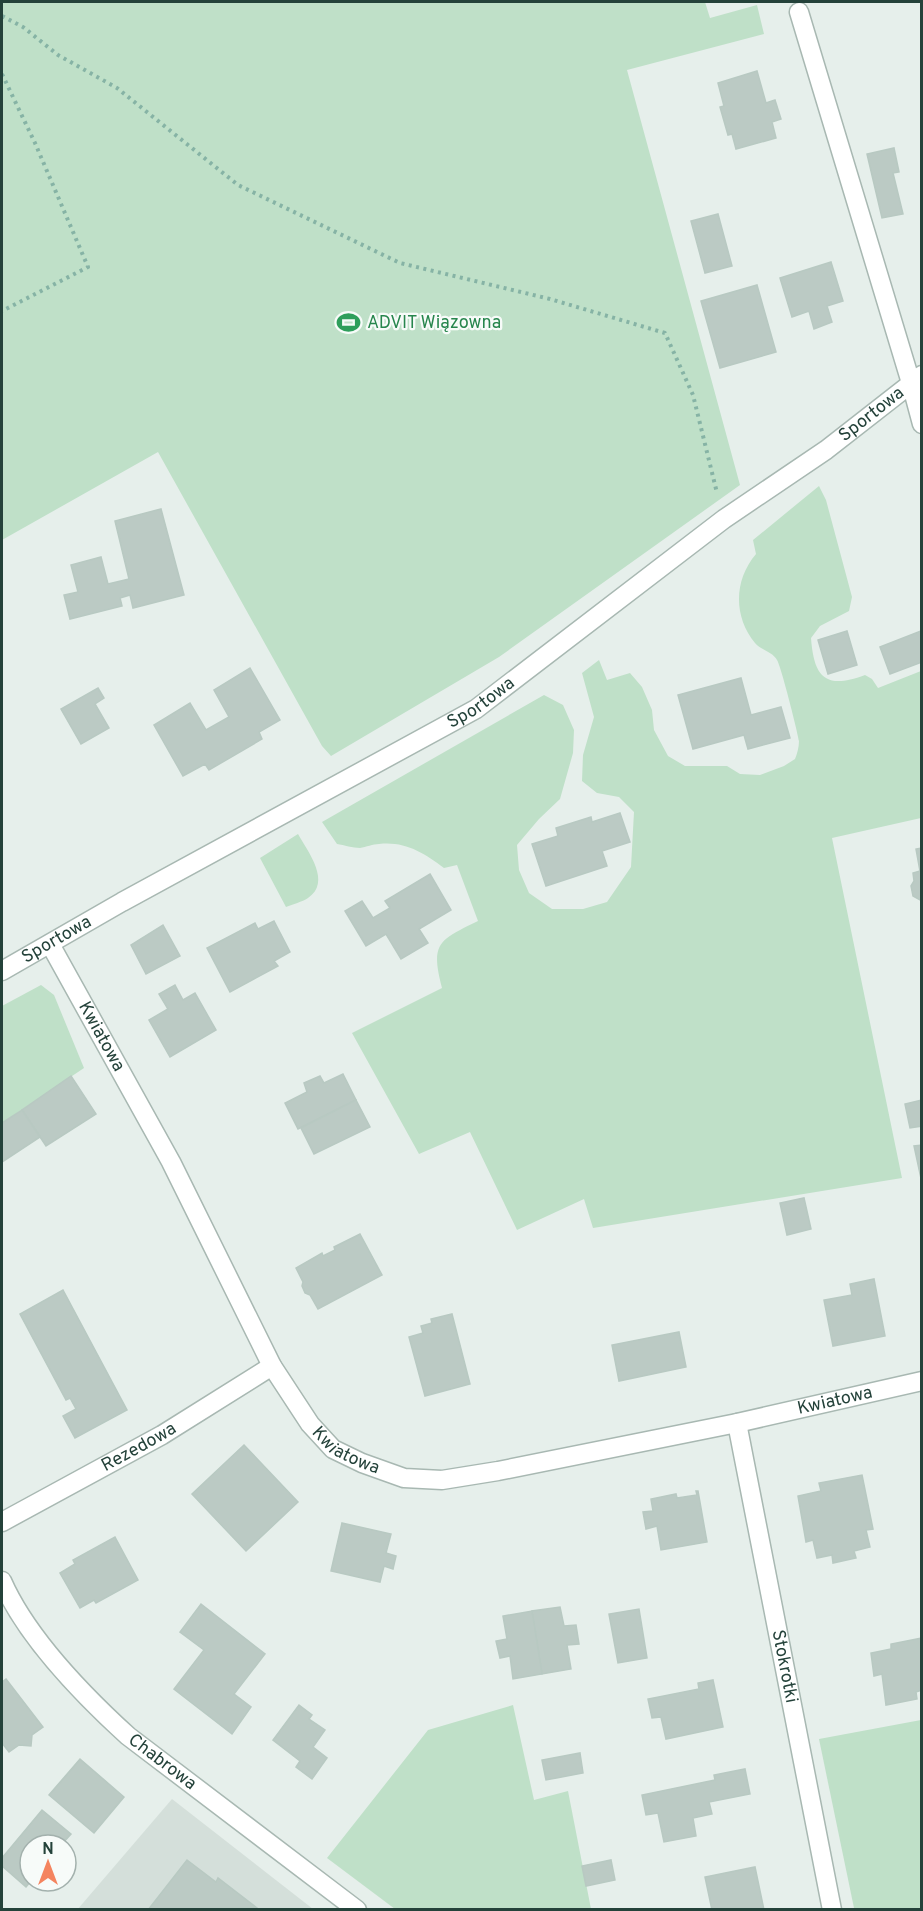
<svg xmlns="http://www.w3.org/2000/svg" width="923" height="1911" viewBox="0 0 923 1911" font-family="Overpass,sans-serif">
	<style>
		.built { fill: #d4dfda }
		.green { fill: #bfe0c8 }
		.building { fill: #bbcac4; stroke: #b8c9c2; stroke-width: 1.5 }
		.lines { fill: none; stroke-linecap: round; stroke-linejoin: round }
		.lane-casing { stroke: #a8b8b2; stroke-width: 21 }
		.street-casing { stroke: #a8b8b2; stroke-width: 21 }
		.path { stroke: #86b3a5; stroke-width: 4; stroke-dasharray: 3 4.5; stroke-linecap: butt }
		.lane { stroke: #fff; stroke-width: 18 }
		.street { stroke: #fff; stroke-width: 18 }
		.labels { text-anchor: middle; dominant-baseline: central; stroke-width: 4.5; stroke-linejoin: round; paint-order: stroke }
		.leisure-label { font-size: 18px; fill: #27864d; stroke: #f7fbf9; text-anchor: start }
		.street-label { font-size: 18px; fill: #24423a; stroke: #f7fbf9 }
	</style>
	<rect width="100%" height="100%" fill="#e6efeb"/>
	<polygon class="built" points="172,1799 313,1909 77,1910"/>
	<g class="green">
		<polygon points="2,2 705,2 710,18 757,5 764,34 627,70 740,485 499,657 331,756 322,746 158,452 2,540"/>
		<path d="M819,486L826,500L852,597L849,611L820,626L811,638C814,677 825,690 865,675L872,679L878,688L921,671V818L832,838L902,1178L593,1228L584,1199L517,1230L470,1132L419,1154L352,1033L442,988C430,943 439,940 478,921L457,865L444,868C424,853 405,841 379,844C373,844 366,847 360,848C353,848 344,845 337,844L322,822L544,695L563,705L574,730L573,753L560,799L539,819L517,845L519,870L529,893L552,909H583L607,902L631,867L634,812L619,797L597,793L582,781L583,755L594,717L582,673L599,660L607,680L630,673L642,687L652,710L654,730L668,756L685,766H727L740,774L760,775L784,766L795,759C797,754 799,747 799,741C798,733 781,666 777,660C773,652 761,650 755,643C733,616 734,580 756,554L753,540Z"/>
		<path d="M298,834C308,852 332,882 308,898C302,902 293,904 286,907L260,858Z"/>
		<polygon points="41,985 54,995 84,1068 2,1123 2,1006"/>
		<polygon points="513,1705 534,1800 568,1791 591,1909 395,1909 327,1858 428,1730"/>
		<polygon points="921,1720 921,1909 858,1909 854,1908 819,1739"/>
	</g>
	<g class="building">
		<polygon points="757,71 766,103 775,100 781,119 772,122 776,138 736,149 732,134 728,135 720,107 724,106 718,83"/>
		<polygon points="894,148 899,172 893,173 903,214 882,218 867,154"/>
		<polygon points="718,214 732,266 705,273 691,221"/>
		<polygon points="831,262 843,301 827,306 832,322 814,329 809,311 792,317 780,278"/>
		<polygon points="757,285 776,352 720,368 701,301"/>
		<polygon points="161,509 184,595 133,608 130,595 120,598 122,606 70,619 64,595 78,592 71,565 101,557 108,584 129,579 115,521"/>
		<polygon points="922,627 922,662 890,674 880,647 921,631"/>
		<polygon points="847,631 857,665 828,674 818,640"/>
		<polygon points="250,668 280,720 259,732 262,739 209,770 205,764 183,776 154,725 190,703 206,730 229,717 214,690"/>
		<polygon points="741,678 751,715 781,707 790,738 748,749 744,735 693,749 678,695"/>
		<polygon points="98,688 104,698 95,704 109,728 81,744 61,709"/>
		<polygon points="620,813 630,842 602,851 607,866 546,886 532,844 558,836 556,828 591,817 592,822"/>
		<polygon points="922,848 922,901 913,896 911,886 914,881 913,873 920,871 916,849"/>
		<polygon points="430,874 451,910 419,929 428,943 401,959 386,934 366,946 345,911 362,901 373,918 390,908 385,901"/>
		<polygon points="274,921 290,952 274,961 278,966 230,992 207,948 255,923 258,929"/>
		<polygon points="163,925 180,956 146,974 131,945"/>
		<polygon points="175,985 183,1000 195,993 216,1030 170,1057 149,1020 168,1009 159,994"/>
		<polygon points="343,1074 356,1100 298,1129 285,1103 307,1092 304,1083 320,1076 324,1083"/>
		<polygon points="71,1076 96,1114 46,1146 22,1110"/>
		<polygon points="356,1100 370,1127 314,1154 301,1128"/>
		<polygon points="922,1100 922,1126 910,1128 905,1104"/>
		<polygon points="22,1110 40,1137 2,1162 2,1123"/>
		<polygon points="922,1145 922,1183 914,1146"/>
		<polygon points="804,1198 811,1229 787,1235 780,1203"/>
		<polygon points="360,1234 382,1275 318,1309 310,1295 305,1293 302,1286 303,1282 296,1268 322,1253 323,1256 335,1250 334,1247"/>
		<polygon points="874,1279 885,1336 833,1346 824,1300 852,1295 850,1284"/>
		<polygon points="63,1290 127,1410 75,1438 63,1416 76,1409 70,1398 66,1400 20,1314"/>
		<polygon points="452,1314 470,1384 425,1396 409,1337 423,1333 421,1326 432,1323 431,1319"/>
		<polygon points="679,1332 686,1367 619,1381 612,1345"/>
		<polygon points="244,1445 298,1502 246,1551 192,1494"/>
		<polygon points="862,1475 873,1529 866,1530 870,1547 854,1551 856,1558 833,1563 832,1555 817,1558 813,1540 806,1542 798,1496 821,1491 819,1483"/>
		<polygon points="696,1491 698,1491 707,1542 661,1550 657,1526 646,1529 643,1512 653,1511 651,1499 676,1494 677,1498 697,1495"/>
		<polygon points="342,1523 391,1534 386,1553 396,1556 393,1569 384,1566 380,1582 331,1571"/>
		<polygon points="115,1537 138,1580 96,1603 94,1600 80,1608 60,1573 75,1564 73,1560"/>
		<polygon points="201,1604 265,1654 234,1694 251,1707 232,1734 174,1689 204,1650 180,1632"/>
		<polygon points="560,1607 564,1626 576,1625 579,1644 567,1645 571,1669 542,1674 532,1611"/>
		<polygon points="639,1609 647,1658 618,1663 609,1614"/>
		<polygon points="532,1611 542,1674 513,1679 510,1656 500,1658 496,1641 507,1639 503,1616"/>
		<polygon points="922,1638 922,1690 916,1692 917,1699 886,1705 882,1674 874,1676 871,1653 891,1649 891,1644"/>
		<polygon points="6,1679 43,1727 32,1735 31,1746 19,1745 9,1752 2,1743 2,1682"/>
		<polygon points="713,1680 723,1727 666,1739 661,1717 652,1718 648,1699 699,1689 698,1683"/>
		<polygon points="299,1705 312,1715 309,1719 325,1730 313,1747 327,1758 312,1779 296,1767 300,1761 273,1740"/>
		<polygon points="580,1753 583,1773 546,1780 542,1760"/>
		<polygon points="80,1759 124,1797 94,1833 49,1795"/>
		<polygon points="745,1769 750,1794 709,1802 712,1814 693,1818 696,1836 664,1842 658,1813 646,1815 642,1795 715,1780 714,1775"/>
		<polygon points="42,1810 71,1834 61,1845 30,1845 31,1881 26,1887 2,1866 2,1858"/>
		<polygon points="187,1860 216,1882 218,1878 257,1908 148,1910"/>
		<polygon points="611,1860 615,1880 586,1886 582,1866"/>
		<polygon points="755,1867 764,1910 712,1910 705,1877"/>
	</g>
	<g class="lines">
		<defs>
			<polyline id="lane" points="799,12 911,383"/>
			<g id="street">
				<polyline points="911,383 922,424"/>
				<path id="s1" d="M50,944L171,1162L272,1366L310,1424L333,1449L362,1463L404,1478L442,1480L498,1471L737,1423L922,1381"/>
				<path id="s2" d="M2,971L122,902L476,709L724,519L826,450L922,375"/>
				<path id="s3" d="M737,1423L832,1910"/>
				<path id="s4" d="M2,1522L162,1435L272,1366"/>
				<path id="s5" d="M2,1581C27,1638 82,1694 128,1736L357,1910"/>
			</g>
		</defs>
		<use href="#lane" class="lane-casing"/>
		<use href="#street" class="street-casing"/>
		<g class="path">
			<polyline points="2,16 23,27 58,55 117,88 238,185 400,263 550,299 665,333 693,395 717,493"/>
			<polyline points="2,74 35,143 88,267 2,311"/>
		</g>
		<use href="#lane" class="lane"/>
		<use href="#street" class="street"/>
	</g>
	<defs>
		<symbol id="stadium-bare" viewBox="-9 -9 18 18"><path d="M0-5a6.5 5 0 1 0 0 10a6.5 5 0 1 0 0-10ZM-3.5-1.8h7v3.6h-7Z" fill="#2e9e5b" stroke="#f7fbf9" stroke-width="2.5" paint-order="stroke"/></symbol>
	</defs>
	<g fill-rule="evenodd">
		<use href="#stadium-bare" x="332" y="306" width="33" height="33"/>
	</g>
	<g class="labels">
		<g class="leisure-label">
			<text x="367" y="323">ADVIT Wiązowna</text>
		</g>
		<g class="street-label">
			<text stroke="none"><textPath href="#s2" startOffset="1035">Sportowa</textPath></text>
			<text stroke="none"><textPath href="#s2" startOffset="549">Sportowa</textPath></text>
			<text stroke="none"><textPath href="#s2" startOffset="63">Sportowa</textPath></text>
			<text stroke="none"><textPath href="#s1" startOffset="106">Kwiatowa</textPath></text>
			<text stroke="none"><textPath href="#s1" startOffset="1096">Kwiatowa</textPath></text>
			<text stroke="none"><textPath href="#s4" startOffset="156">Rezedowa</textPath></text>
			<text stroke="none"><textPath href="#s1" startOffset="592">Kwiatowa</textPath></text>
			<text stroke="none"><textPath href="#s3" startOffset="248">Stokrotki</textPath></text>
			<text stroke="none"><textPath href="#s5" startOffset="244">Chabrowa</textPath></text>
		</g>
	</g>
	<rect width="923" height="1911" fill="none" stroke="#24423a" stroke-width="6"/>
	<g transform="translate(48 1863)"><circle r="28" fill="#f7fbf9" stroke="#a3b1ad" stroke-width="1.5"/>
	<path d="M0-4.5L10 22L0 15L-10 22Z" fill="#f4845f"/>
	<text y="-9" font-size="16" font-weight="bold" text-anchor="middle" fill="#24423a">N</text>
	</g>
</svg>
